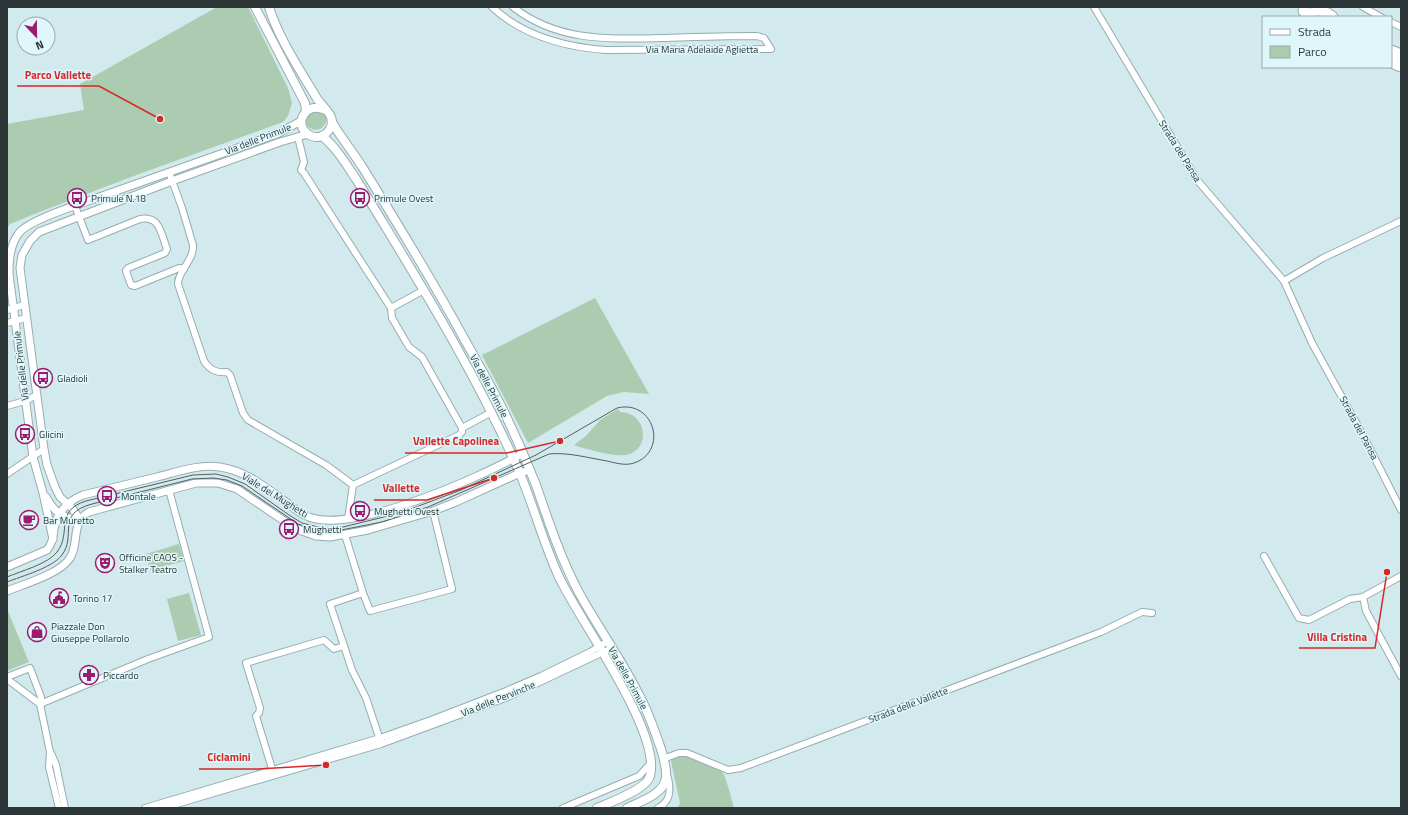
<svg xmlns="http://www.w3.org/2000/svg" width="1408" height="815" viewBox="0 0 1408 815" font-family="'Titillium Web',sans-serif">
	<style>
		.green { fill: #acccb1 }
		.lines { fill: none; stroke-linecap: round; stroke-linejoin: round }
		.minor-casing { stroke: #96adb0; stroke-width: 8 }
		.tertiary-casing { stroke: #96adb0; stroke-width: 9 }
		.secondary-casing { stroke: #96adb0; stroke-width: 10 }
		.motorway-casing { stroke: #96adb0; stroke-width: 13 }
		.minor { stroke: #fff; stroke-width: 6 }
		.tertiary { stroke: #fff; stroke-width: 7 }
		.secondary { stroke: #fff; stroke-width: 8 }
		.motorway { stroke: #fff; stroke-width: 11 }
		.tram { stroke: #536062; stroke-width: 1 }
		.labels { text-anchor: middle; dominant-baseline: central; stroke-width: 3; stroke-linejoin: round; paint-order: stroke }
		.street-label { font-size: 10px; fill: #2c3637; stroke: #dff7fa }
		.poi-label { font-size: 10px; fill: #2c3637; stroke: #dff7fa; text-anchor: start }
		.leader { fill: none; stroke: #d62828; stroke-width: 1.5 }
		.callout-dot { fill: #d62828; stroke: #dff7fa; stroke-width: 1.5 }
		.callout-label { font-size: 11px; text-anchor: middle; font-weight: bold; fill: #d62828; stroke: #dff7fa; stroke-width: 3; stroke-linejoin: round; paint-order: stroke }
	</style>
	<rect width="100%" height="100%" fill="#d2e9ed"/>
	<g class="green">
		<polygon points="217,7 248,7 288,88 292,103 288,116 283,122 131,177 37,213 10,224 7,228 7,124 84,110 80,84"/>
		<path d="M320,108L327,117C326,135 303,133 305,116Z"/>
		<polygon points="595,298 649,394 624,392 607,396 528,443 482,355"/>
		<path d="M618,409L620,412C647,412 652,450 626,455C615,457 585,449 574,445L586,436L600,420Z"/>
		<polygon points="179,544 184,561 150,570 146,554"/>
		<polygon points="189,593 201,635 178,641 167,599"/>
		<polygon points="7,609 29,662 7,671"/>
		<path d="M685,756C697,757 713,762 722,772C726,776 732,801 734,808H677L680,803L671,761L675,757Z"/>
	</g>
	<g class="lines">
		<defs>
			<g id="minor">
				<path d="M492,7C523,36 565,47 606,50L771,49L764,38L757,36C725,36 694,37 662,38C608,39 558,42 513,7"/>
				<polyline points="1094,7 1197,180 1284,281 1312,343 1365,439 1401,510"/>
				<polyline points="1363,7 1381,17"/>
				<polyline points="1391,22 1401,27"/>
				<polyline points="298,137 304,162 301,170 304,173 391,308 392,318 409,347 422,357 462,428 462,432 459,435 353,485 348,519"/>
				<path d="M169,172L182,208L193,245C194,261 178,270 178,284L204,361C210,370 216,373 227,372L230,375L243,413L248,420L326,465L353,485"/>
				<path d="M75,206L88,240L140,219C160,215 161,234 167,249L165,253L128,268L126,271L131,285L135,286L179,268L184,269"/>
				<polyline points="1284,281 1323,258 1401,221"/>
				<polyline points="391,308 424,290"/>
				<polyline points="7,310 24,305"/>
				<polyline points="7,323 26,318"/>
				<polyline points="7,406 25,401 37,395"/>
				<polyline points="462,428 492,412"/>
				<polyline points="7,474 44,449"/>
				<polyline points="345,535 363,593 330,604 352,670 366,698 380,740"/>
				<polyline points="1264,556 1299,618 1309,620 1350,599 1363,597 1401,576"/>
				<polyline points="363,593 370,611 452,589 433,511"/>
				<polyline points="1363,597 1366,611 1401,676"/>
				<polyline points="7,677 30,668 41,697 40,704 50,752 49,767 59,808"/>
				<polyline points="7,679 40,704"/>
				<polyline points="40,704 148,659 209,637 169,490"/>
				<polyline points="51,753 56,765 65,808"/>
				<polyline points="663,759 679,753 687,753 728,770 741,768 1101,632 1142,612 1152,613"/>
				<polyline points="273,772 256,716 259,713 260,708 246,663 324,640 334,649 344,646"/>
				<polyline points="145,808 380,738 431,720 506,691 541,676 590,652 608,641"/>
				<polyline points="163,808 381,744 508,697 612,648"/>
				<polyline points="563,808 639,776 651,763"/>
				<path d="M658,808C672,801 671,788 667,775"/>
			</g>
			<g id="tertiary">
				<path d="M46,497C55,513 61,517 80,520"/>
				<polyline points="80,520 72,508 60,497 55,487 47,465 44,449 20,268 22,255 30,241 39,232 172,181 280,142 308,134"/>
				<path d="M53,539L43,493L33,457L9,274C9,259 10,245 19,233C30,219 84,203 102,196C160,175 219,155 277,134L301,121"/>
				<path d="M7,567L47,550C52,544 53,538 54,529C57,512 68,501 83,495C108,489 132,483 157,477C177,472 198,464 220,467C246,471 265,487 286,502C293,508 300,514 309,517C353,534 482,477 523,453"/>
				<path d="M7,591C24,584 60,574 70,558C80,542 70,523 89,512L196,483H218L237,489L290,525L302,531L316,536L330,537L368,530L433,511L456,502L520,473L530,470"/>
			</g>
			<g id="secondary">
				<polyline points="255,7 305,103 306,111"/>
				<path d="M269,7C278,37 300,70 316,97C320,104 328,110 331,117C335,130 321,142 309,135C292,125 306,100 325,110"/>
				<path d="M332,122C341,138 353,152 363,168C399,226 434,283 466,342C480,367 494,391 506,416C517,439 527,462 536,485C548,520 560,556 577,589C596,625 621,658 639,695C648,711 654,729 660,746C663,755 667,768 666,778C663,795 641,801 627,808"/>
				<path d="M322,136C336,147 346,164 356,179C366,195 376,211 385,226C432,303 478,380 515,462C532,499 542,540 559,577C579,620 662,732 650,776C647,789 609,803 597,808"/>
			</g>
			<g id="motorway">
				<polyline points="1316,7 1332,17"/>
				<polyline points="1304,11 1313,17"/>
				<polyline points="1391,51 1401,55"/>
				<polyline points="1391,62 1401,66"/>
			</g>
		</defs>
		<use href="#minor" class="minor-casing"/>
		<use href="#tertiary" class="tertiary-casing"/>
		<use href="#secondary" class="secondary-casing"/>
		<use href="#motorway" class="motorway-casing"/>
		<use href="#minor" class="minor"/>
		<use href="#tertiary" class="tertiary"/>
		<use href="#secondary" class="secondary"/>
		<use href="#motorway" class="motorway"/>
		<path class="tram" d="M7,577C21,571 48,564 57,552C72,533 54,511 86,501L193,475L216,474L228,477L245,484L289,515L302,523L322,528L343,527L400,513L461,490L536,455L617,408C654,399 669,451 634,463C625,466 616,463 607,461C589,458 568,452 549,454L428,507L382,522L336,531H319L298,524L242,486L227,480L213,478L192,479L92,504C55,514 77,535 62,555C52,568 22,576 7,582"/>
	</g>
	<defs>
		<symbol id="bus-ring" viewBox="-11 -11 22 22"><circle r="9.5" fill="#dff7fa" stroke="#9c1b6f" stroke-width="1.5"/><path d="M-5-6H5V4H4V6H2V4H-2V6H-4V4H-5ZM-3.5-4V0h7V-4ZM-3.5 1.2v1.5H-2V1.2ZM2 1.2v1.5H3.5V1.2Z" fill="#9c1b6f"/></symbol>
		<symbol id="cafe-ring" viewBox="-11 -11 22 22"><circle r="9.5" fill="#dff7fa" stroke="#9c1b6f" stroke-width="1.5"/><path d="M-5.5-4.5H6V0H3Q3 3.5 0 3.5H-2.5Q-5.5 3.5-5.5 0ZM3-3.2v2h1.7v-2ZM-6 4.5H4V6H-6Z" fill="#9c1b6f"/></symbol>
		<symbol id="theatre-ring" viewBox="-11 -11 22 22"><circle r="9.5" fill="#dff7fa" stroke="#9c1b6f" stroke-width="1.5"/><path d="M-5-5.5Q0-4 5-5.5V0Q5 5 0 6Q-5 5-5 0ZM-3.3-2.5H-1v1.5H-3.3ZM1-2.5H3.3v1.5H1ZM-2.8 1Q0 5.5 2.8 1Z" fill="#9c1b6f"/></symbol>
		<symbol id="civic-ring" viewBox="-11 -11 22 22"><circle r="9.5" fill="#dff7fa" stroke="#9c1b6f" stroke-width="1.5"/><path d="M-.6-6.5H3V-4.5H.6V-3L4-1V1h2V6H-6V1h2V-1L-.6-3ZM-1.2 2.5V6h2.4V2.5Z" fill="#9c1b6f"/></symbol>
		<symbol id="shop-ring" viewBox="-11 -11 22 22"><circle r="9.5" fill="#dff7fa" stroke="#9c1b6f" stroke-width="1.5"/><path d="M-5-2.5h2.3a2.7 3.5 0 0 1 5.4 0H5L5.5 6h-11ZM-1.5-2.5h3a1.5 2.3 0 0 0-3 0Z" fill="#9c1b6f"/></symbol>
		<symbol id="pharmacy-ring" viewBox="-11 -11 22 22"><circle r="9.5" fill="#dff7fa" stroke="#9c1b6f" stroke-width="1.5"/><path d="M-2-6h4v4h4v4h-4v4h-4v-4h-4v-4h4Z" fill="#9c1b6f"/></symbol>
	</defs>
	<g fill-rule="evenodd">
		<use href="#bus-ring" x="66" y="187" width="22" height="22"/>
		<use href="#bus-ring" x="349" y="187" width="22" height="22"/>
		<use href="#bus-ring" x="32" y="367" width="22" height="22"/>
		<use href="#bus-ring" x="14" y="423" width="22" height="22"/>
		<use href="#bus-ring" x="96" y="485" width="22" height="22"/>
		<use href="#bus-ring" x="349" y="500" width="22" height="22"/>
		<use href="#cafe-ring" x="18" y="509" width="22" height="22"/>
		<use href="#bus-ring" x="278" y="518" width="22" height="22"/>
		<use href="#theatre-ring" x="94" y="552" width="22" height="22"/>
		<use href="#civic-ring" x="48" y="587" width="22" height="22"/>
		<use href="#shop-ring" x="26" y="621" width="22" height="22"/>
		<use href="#pharmacy-ring" x="78" y="664" width="22" height="22"/>
	</g>
	<g class="labels">
		<g class="street-label">
			<text x="702" y="49">Via Maria Adelaide Aglietta</text>
			<text transform="translate(258 139) rotate(-21)">Via delle Primule</text>
			<text transform="translate(1180 151) rotate(58)">Strada del Pansa</text>
			<text transform="translate(21 366) rotate(-97)">Via delle Primule</text>
			<text transform="translate(489 386) rotate(62)">Via delle Primule</text>
			<text transform="translate(1359 428) rotate(62)">Strada del Pansa</text>
			<text transform="translate(275 495) rotate(32)">Viale dei Mughetti</text>
			<text transform="translate(628 678) rotate(61)">Via delle Primule</text>
			<text transform="translate(498 699) rotate(-22)">Via delle Pervinche</text>
			<text transform="translate(908 705) rotate(-21)">Strada delle Vallette</text>
		</g>
		<g class="poi-label">
			<text x="91" y="198">Primule N.18</text>
			<text x="374" y="198">Primule Ovest</text>
			<text x="57" y="378">Gladioli</text>
			<text x="39" y="434">Glicini</text>
			<text x="121" y="496">Montale</text>
			<text x="374" y="511">Mughetti Ovest</text>
			<text x="43" y="520">Bar Muretto</text>
			<text x="303" y="529">Mughetti</text>
			<text x="119" y="557">Officine CAOS -<tspan x="119" dy="12">Stalker Teatro</tspan></text>
			<text x="73" y="598">Torino 17</text>
			<text x="51" y="626">Piazzale Don<tspan x="51" dy="12">Giuseppe Pollarolo</tspan></text>
			<text x="103" y="675">Piccardo</text>
		</g>
	</g>
	<path class="leader" d="M160 119L99 86H17M560 441L507 453H405M494 478L427 500H374M1387 572L1375 648H1299M326 765L258 769H199"/>
	<g class="callout-dot">
		<circle cx="160" cy="119" r="4"/>
		<circle cx="560" cy="441" r="4"/>
		<circle cx="494" cy="478" r="4"/>
		<circle cx="1387" cy="572" r="4"/>
		<circle cx="326" cy="765" r="4"/>
	</g>
	<g class="callout-label">
		<text x="58" y="79">Parco Vallette</text>
		<text x="456" y="445">Vallette Capolinea</text>
		<text x="401" y="492">Vallette</text>
		<text x="1337" y="641">Villa Cristina</text>
		<text x="229" y="761">Ciclamini</text>
	</g>
	<rect width="1408" height="815" fill="none" stroke="#2c3637" stroke-width="16"/>
	<rect x="1262" y="16" width="130" height="52" fill="#dff7fa" stroke="#97aaac"/>
	<rect x="1270" y="29" width="20" height="6" fill="#ffffff" stroke="#97aaac"/>
	<text x="1298" y="36" font-size="12" fill="#2c3637">Strada</text>
	<rect x="1270" y="46" width="20" height="12" fill="#acccb1" stroke="#97aaac"/>
	<text x="1298" y="56" font-size="12" fill="#2c3637">Parco</text>
	<g transform="translate(36 36) rotate(158)"><circle r="19" fill="#dff7fa" stroke="#97aaac"/>
	<path d="M0-3L7 15L0 10L-7 15Z" fill="#9c1b6f"/>
	<text y="-6" font-size="11" font-weight="bold" text-anchor="middle" fill="#2c3637">N</text>
	</g>
</svg>
